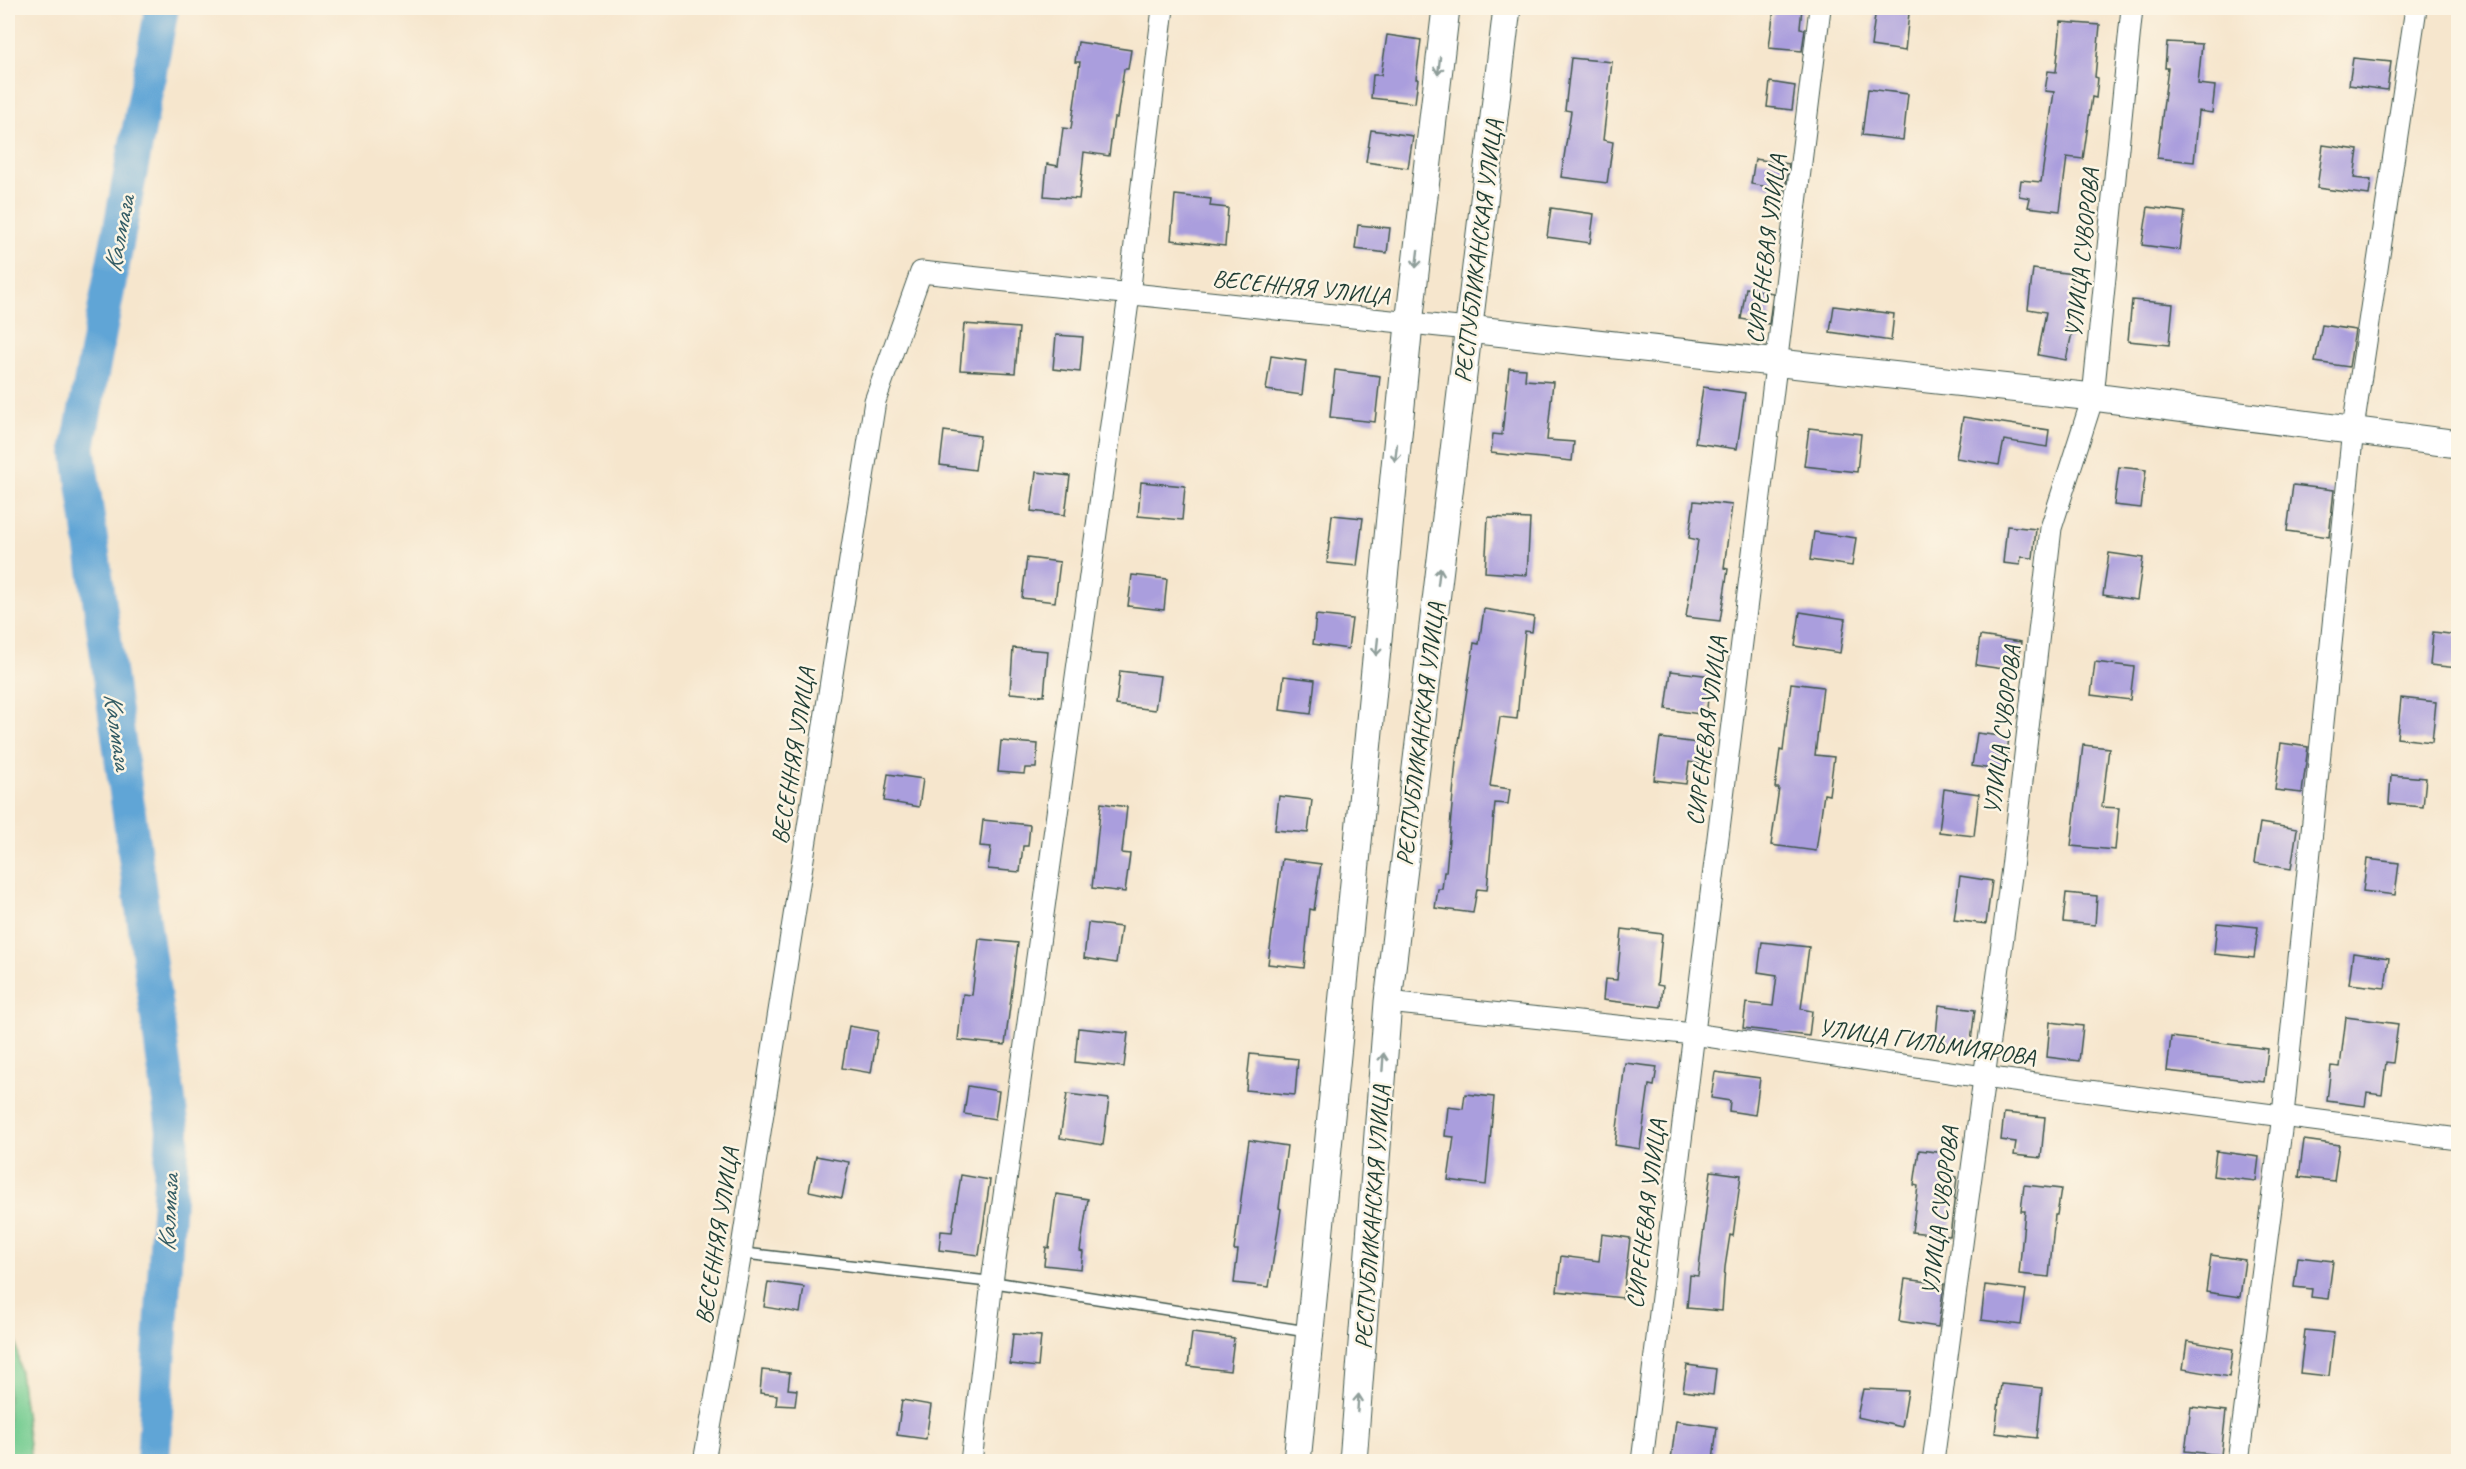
<svg xmlns="http://www.w3.org/2000/svg" width="2466" height="1469" viewBox="0 0 2466 1469" font-family="Caveat,sans-serif">
	<style>
		.garden { fill: #74cc91; stroke: #4a8462; stroke-width: 1.5 }
		.lines { fill: none; stroke-linecap: round; stroke-linejoin: round }
		.river { stroke: #61a5d6; stroke-width: 34 }
		.building { fill: #aa9edd }
		.service-casing { stroke: #3f564b; stroke-width: 13 }
		.minor-casing { stroke: #3f564b; stroke-width: 23 }
		.tertiary-casing { stroke: #3f564b; stroke-width: 29 }
		.service { stroke: #fff; stroke-width: 10 }
		.minor { stroke: #fff; stroke-width: 21 }
		.tertiary { stroke: #fff; stroke-width: 27 }
		.oneway { stroke: #8f9e9a }
		.labels { text-anchor: middle; dominant-baseline: central; stroke-width: 5; stroke-linejoin: round; paint-order: stroke }
		.street-label { font-size: 24px; fill: #1f3d34; stroke: #fcf5e5 }
		.water-label { font-size: 26px; font-style: italic; fill: #335c65; stroke: #fcf5e5 }
	</style>
	<rect width="100%" height="100%" fill="#fcf5e5"/>
	<filter id="ink" filterUnits="userSpaceOnUse"><feTurbulence type="fractalNoise" baseFrequency=".0167" numOctaves="2"/><feDisplacementMap in="SourceGraphic" scale="12" xChannelSelector="R" yChannelSelector="G"/><feConvolveMatrix kernelMatrix="1 2 1 2 8 2 1 2 1" color-interpolation-filters="sRGB"/></filter>
	<filter id="wash" filterUnits="userSpaceOnUse"><feTurbulence type="fractalNoise" baseFrequency=".008" numOctaves="4" result="noise"/><feDisplacementMap in="SourceGraphic" scale="24" xChannelSelector="R" yChannelSelector="G"/><feGaussianBlur stdDeviation="1.35" result="paint"/><feColorMatrix in="noise" values="0 0 0 0 0 0 0 0 0 0 0 0 0 0 0 0 0 1.4 0 .05"/><feComposite in="paint" operator="in"/></filter>
	<g filter="url(#wash)">
		<rect width="100%" height="100%" fill="#f6e6cd"/>
		<polygon class="garden" points="8,1276 31,1461 8,1461"/>
		<g class="lines">
			<polyline class="river" points="153,1462 173,1130 78,447 162,8"/>
		</g>
		<g id="blocks">
			<g class="building">
				<polygon points="1774,8 1802,8 1800,28 1805,29 1802,51 1769,48"/>
				<polygon points="1876,8 1909,13 1905,51 1871,46"/>
				<polygon points="2061,22 2100,25 2095,77 2098,78 2096,98 2092,97 2083,159 2067,157 2060,211 2028,207 2030,198 2019,196 2021,180 2041,182 2054,92 2045,91 2048,71 2056,72"/>
				<polygon points="1387,35 1421,40 1416,79 1418,79 1415,103 1371,98 1373,75 1381,75"/>
				<polygon points="1078,42 1131,50 1128,69 1124,69 1117,118 1114,118 1109,156 1084,152 1079,199 1044,196 1047,164 1058,166 1063,128 1071,129 1080,62 1075,62"/>
				<polygon points="2167,42 2202,44 2198,84 2215,86 2212,113 2199,111 2194,162 2157,158 2168,68 2165,68"/>
				<polygon points="1571,58 1612,62 1603,140 1613,142 1607,183 1561,177 1571,111 1565,110"/>
				<polygon points="2353,58 2391,62 2387,90 2349,85"/>
				<polygon points="1770,82 1795,86 1792,110 1767,107"/>
				<polygon points="1868,89 1908,94 1903,140 1862,135"/>
				<polygon points="1371,130 1413,136 1408,168 1366,162"/>
				<polygon points="2323,145 2358,150 2354,178 2371,180 2369,195 2317,188"/>
				<polygon points="1755,159 1789,164 1785,190 1751,184"/>
				<polygon points="1175,195 1211,199 1210,206 1228,208 1225,246 1171,240"/>
				<polygon points="2148,207 2185,212 2180,250 2142,245"/>
				<polygon points="1551,208 1594,214 1590,243 1547,237"/>
				<polygon points="1358,225 1390,228 1387,253 1355,249"/>
				<polygon points="2033,269 2073,274 2066,331 2072,333 2066,360 2038,355 2046,312 2028,309"/>
				<polygon points="1746,288 1773,293 1769,324 1741,319"/>
				<polygon points="2132,300 2173,304 2169,345 2128,341"/>
				<polygon points="1834,306 1894,314 1891,341 1830,332"/>
				<polygon points="964,324 1019,328 1015,373 960,370"/>
				<polygon points="2322,325 2355,330 2349,367 2315,362"/>
				<polygon points="1056,335 1083,337 1080,372 1053,369"/>
				<polygon points="1271,356 1306,361 1302,395 1266,390"/>
				<polygon points="1509,368 1526,369 1525,380 1553,382 1547,440 1574,442 1572,461 1491,453 1493,434 1502,435"/>
				<polygon points="1335,370 1380,376 1375,422 1330,417"/>
				<polygon points="1703,387 1745,393 1737,449 1695,443"/>
				<polygon points="1963,417 2049,430 2047,447 2004,440 1999,465 1956,458"/>
				<polygon points="1809,428 1861,434 1857,472 1804,466"/>
				<polygon points="944,431 980,436 975,470 940,465"/>
				<polygon points="2119,467 2146,470 2141,508 2114,505"/>
				<polygon points="1036,472 1070,476 1065,515 1031,511"/>
				<polygon points="1141,482 1185,486 1182,520 1138,516"/>
				<polygon points="2293,485 2334,490 2329,537 2287,531"/>
				<polygon points="1694,501 1732,505 1724,568 1728,569 1720,621 1686,617 1698,540 1689,538"/>
				<polygon points="1332,515 1363,518 1357,566 1327,563"/>
				<polygon points="1488,517 1530,519 1527,575 1485,572"/>
				<polygon points="2007,526 2036,529 2033,558 2021,557 2020,565 2003,563"/>
				<polygon points="1814,532 1856,538 1852,566 1810,560"/>
				<polygon points="2109,553 2143,558 2137,600 2103,595"/>
				<polygon points="1027,558 1060,562 1055,602 1022,598"/>
				<polygon points="1132,575 1167,579 1164,610 1128,606"/>
				<polygon points="1484,609 1534,617 1532,632 1525,631 1517,719 1500,717 1490,786 1510,789 1508,804 1495,803 1487,890 1477,889 1473,913 1435,908 1438,889 1442,889 1444,872 1446,872 1456,761 1474,643 1479,644"/>
				<polygon points="1800,612 1845,619 1840,653 1795,646"/>
				<polygon points="1316,615 1352,619 1348,649 1313,644"/>
				<polygon points="2433,632 2458,635 2458,668 2430,665"/>
				<polygon points="1980,636 2021,642 2017,671 1976,665"/>
				<polygon points="1013,648 1048,651 1044,696 1010,693"/>
				<polygon points="2095,662 2134,667 2130,700 2091,695"/>
				<polygon points="1120,671 1160,676 1155,710 1116,705"/>
				<polygon points="1671,671 1711,676 1706,715 1666,709"/>
				<polygon points="1284,676 1315,680 1311,714 1280,710"/>
				<polygon points="1791,683 1823,687 1815,755 1834,757 1829,795 1824,794 1816,851 1771,845 1779,788 1775,788 1780,750 1783,751"/>
				<polygon points="2401,698 2436,702 2432,742 2397,738"/>
				<polygon points="1977,733 2009,737 2005,771 1972,766"/>
				<polygon points="1660,738 1712,745 1709,765 1689,762 1686,784 1654,780"/>
				<polygon points="1001,741 1038,744 1036,768 1025,768 1024,774 998,772"/>
				<polygon points="2281,743 2308,747 2302,793 2275,790"/>
				<polygon points="2083,745 2109,748 2102,807 2119,808 2115,850 2071,846"/>
				<polygon points="888,774 923,779 919,807 884,801"/>
				<polygon points="2391,775 2426,778 2423,807 2389,804"/>
				<polygon points="1944,789 1979,794 1974,836 1939,832"/>
				<polygon points="1279,796 1312,800 1308,833 1275,830"/>
				<polygon points="1101,803 1127,807 1122,853 1130,854 1125,892 1092,888"/>
				<polygon points="983,820 1030,825 1028,846 1023,846 1020,872 988,869 991,847 980,846"/>
				<polygon points="2260,823 2297,829 2291,869 2254,863"/>
				<polygon points="1282,859 1321,864 1314,910 1310,909 1304,968 1268,964"/>
				<polygon points="2367,859 2399,863 2395,895 2363,891"/>
				<polygon points="1960,876 1992,881 1986,924 1954,920"/>
				<polygon points="2066,893 2097,896 2095,925 2063,922"/>
				<polygon points="1088,923 1121,927 1116,963 1084,958"/>
				<polygon points="2217,923 2258,927 2254,958 2214,954"/>
				<polygon points="1622,929 1662,934 1657,985 1663,986 1661,1007 1603,1000 1605,979 1617,980"/>
				<polygon points="979,939 1018,943 1005,1045 958,1040 963,994 972,995"/>
				<polygon points="1762,942 1809,947 1801,1009 1812,1011 1809,1036 1743,1028 1746,1003 1773,1006 1777,975 1758,972"/>
				<polygon points="2353,953 2389,958 2385,988 2349,984"/>
				<polygon points="1939,1005 1975,1010 1970,1049 1935,1045"/>
				<polygon points="2346,1017 2398,1024 2393,1063 2386,1062 2382,1095 2367,1093 2365,1106 2327,1101 2331,1066 2340,1067"/>
				<polygon points="2050,1022 2083,1026 2079,1061 2047,1057"/>
				<polygon points="849,1026 878,1031 871,1073 842,1068"/>
				<polygon points="1078,1028 1128,1033 1124,1067 1075,1062"/>
				<polygon points="2171,1037 2268,1049 2264,1082 2167,1071"/>
				<polygon points="1250,1054 1298,1059 1295,1095 1246,1090"/>
				<polygon points="1625,1063 1657,1067 1654,1086 1649,1085 1640,1149 1615,1145"/>
				<polygon points="1715,1072 1760,1078 1755,1115 1729,1111 1730,1101 1711,1098"/>
				<polygon points="968,1086 999,1091 995,1119 964,1114"/>
				<polygon points="1067,1094 1109,1099 1103,1145 1060,1138"/>
				<polygon points="1465,1094 1494,1097 1486,1185 1448,1180 1454,1137 1445,1136 1448,1107 1463,1109"/>
				<polygon points="2004,1113 2045,1117 2041,1158 2014,1155 2016,1142 2001,1140"/>
				<polygon points="1249,1140 1287,1146 1279,1208 1281,1209 1269,1287 1234,1283 1238,1250 1234,1250"/>
				<polygon points="2304,1140 2339,1145 2334,1181 2299,1177"/>
				<polygon points="1919,1150 1945,1153 1943,1175 1957,1177 1950,1236 1912,1232 1918,1186 1914,1185"/>
				<polygon points="2216,1151 2259,1157 2256,1181 2213,1176"/>
				<polygon points="816,1156 849,1162 842,1198 809,1191"/>
				<polygon points="1711,1171 1741,1175 1733,1236 1730,1235 1725,1267 1722,1311 1687,1308 1690,1275 1698,1276"/>
				<polygon points="961,1175 990,1180 979,1255 939,1250 941,1231 952,1232"/>
				<polygon points="2024,1185 2061,1189 2057,1215 2055,1215 2049,1277 2019,1274 2025,1211 2021,1211"/>
				<polygon points="1056,1194 1088,1199 1080,1251 1083,1252 1081,1269 1044,1265 1046,1247 1049,1248"/>
				<polygon points="1602,1234 1630,1238 1623,1298 1557,1291 1561,1256 1599,1261"/>
				<polygon points="2211,1255 2245,1260 2240,1297 2206,1292"/>
				<polygon points="2298,1257 2333,1261 2328,1299 2311,1297 2312,1289 2294,1287"/>
				<polygon points="1905,1279 1944,1284 1938,1327 1899,1321"/>
				<polygon points="768,1282 804,1287 800,1313 764,1307"/>
				<polygon points="1985,1285 2026,1290 2021,1325 1981,1320"/>
				<polygon points="2305,1330 2334,1333 2329,1376 2300,1373"/>
				<polygon points="1192,1333 1234,1338 1230,1371 1188,1366"/>
				<polygon points="1013,1334 1041,1336 1038,1367 1010,1364"/>
				<polygon points="2187,1341 2233,1349 2229,1377 2183,1369"/>
				<polygon points="1687,1365 1716,1369 1713,1395 1683,1391"/>
				<polygon points="762,1370 790,1373 788,1389 797,1390 795,1406 776,1405 777,1395 760,1393"/>
				<polygon points="2001,1384 2042,1388 2037,1438 1995,1433"/>
				<polygon points="1863,1389 1908,1391 1902,1427 1857,1417"/>
				<polygon points="902,1400 931,1405 926,1439 897,1435"/>
				<polygon points="2191,1407 2226,1411 2221,1455 2185,1451"/>
				<polygon points="1676,1421 1717,1427 1713,1461 1671,1460"/>
			</g>
		</g>
	</g>
	<g filter="url(#ink)">
		<use href="#blocks" fill-opacity="0" stroke="#3f564b" stroke-width="1.5"/>
		<g class="lines">
			<defs>
				<polyline id="service" points="741,1253 992,1282 1310,1332"/>
				<g id="minor">
					<polyline points="1388,1002 1693,1034 1983,1077 2458,1139"/>
					<polyline points="704,1462 741,1253 875,401 921,272 1468,329"/>
					<polyline points="971,1462 992,1282 1129,295 1163,8"/>
					<path d="M1642,1462C1699,977 1763,492 1820,8"/>
					<polyline points="1933,1462 2012,868 2051,528 2093,397 2132,8"/>
					<polyline points="2238,1462 2283,1115 2353,429 2416,8"/>
				</g>
				<g id="tertiary">
					<polyline points="1468,329 2093,397 2458,444"/>
					<polyline points="1297,1462 1409,324 1446,8"/>
					<polyline points="1353,1462 1388,1002 1507,8"/>
				</g>
			</defs>
			<use href="#service" class="service-casing"/>
			<use href="#minor" class="minor-casing"/>
			<use href="#tertiary" class="tertiary-casing"/>
			<use href="#service" class="service"/>
			<use href="#minor" class="minor"/>
			<use href="#tertiary" class="tertiary"/>
		</g>
		<defs><path id="oneway-shaft" d="M-6 0H5M1.5-3L5.5 0L1.5 3" fill="none" stroke-width="1.6" stroke-linecap="round" stroke-linejoin="round" transform="scale(1.5)"/></defs>
		<g class="oneway">
			<use href="#oneway-shaft" transform="translate(1439 66) rotate(97)"/>
			<use href="#oneway-shaft" transform="translate(1417 259) rotate(97)"/>
			<use href="#oneway-shaft" transform="translate(1396 453) rotate(96)"/>
			<use href="#oneway-shaft" transform="translate(1439 576) rotate(-83)"/>
			<use href="#oneway-shaft" transform="translate(1377 647) rotate(96)"/>
			<use href="#oneway-shaft" transform="translate(1383 1062) rotate(-86)"/>
			<use href="#oneway-shaft" transform="translate(1358 1403) rotate(-86)"/>
		</g>
	</g>
	<g class="labels">
		<g class="street-label">
			<text transform="translate(1766 249) rotate(-83)">СИРЕНЕВАЯ УЛИЦА</text>
			<text transform="translate(1478 251) rotate(-83)">РЕСПУБЛИКАНСКАЯ УЛИЦА</text>
			<text transform="translate(2082 253) rotate(-84)">УЛИЦА СУВОРОВА</text>
			<text transform="translate(1301 287) rotate(6)">ВЕСЕННЯЯ УЛИЦА</text>
			<text transform="translate(2002 730) rotate(-83)">УЛИЦА СУВОРОВА</text>
			<text transform="translate(1706 731) rotate(-83)">СИРЕНЕВАЯ УЛИЦА</text>
			<text transform="translate(1420 734) rotate(-83)">РЕСПУБЛИКАНСКАЯ УЛИЦА</text>
			<text transform="translate(793 756) rotate(-81)">ВЕСЕННЯЯ УЛИЦА</text>
			<text transform="translate(1927 1042) rotate(8)">УЛИЦА ГИЛЬМИЯРОВА</text>
			<text transform="translate(1940 1211) rotate(-83)">УЛИЦА СУВОРОВА</text>
			<text transform="translate(1646 1214) rotate(-83)">СИРЕНЕВАЯ УЛИЦА</text>
			<text transform="translate(1372 1217) rotate(-86)">РЕСПУБЛИКАНСКАЯ УЛИЦА</text>
			<text transform="translate(717 1236) rotate(-81)">ВЕСЕННЯЯ УЛИЦА</text>
		</g>
		<g class="water-label">
			<text transform="translate(119 234) rotate(-79)">Калмаза</text>
			<text transform="translate(118 731) rotate(82)">Калмаза</text>
			<text transform="translate(168 1213) rotate(-87)">Калмаза</text>
		</g>
	</g>
	<rect width="2466" height="1469" fill="none" stroke="#fcf5e5" stroke-width="30"/>
</svg>
